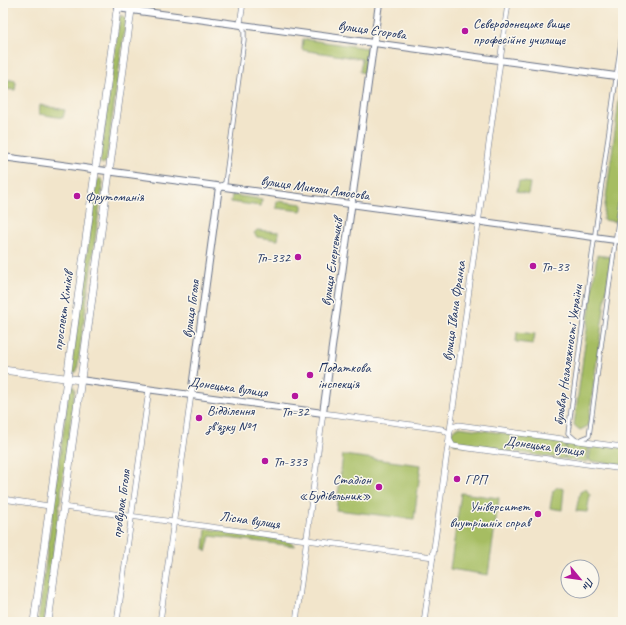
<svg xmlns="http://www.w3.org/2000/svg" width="626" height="625" viewBox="0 0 626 625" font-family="Caveat,sans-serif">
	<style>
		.green { fill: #a6bd62; stroke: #607660 }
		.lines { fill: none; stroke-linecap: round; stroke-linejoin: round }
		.pedestrian-casing { stroke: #666f84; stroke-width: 5 }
		.minor-casing { stroke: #666f84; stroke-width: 6 }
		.tertiary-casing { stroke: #666f84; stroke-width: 8 }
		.secondary-casing { stroke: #666f84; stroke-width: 8 }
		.pedestrian { stroke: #fff; stroke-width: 3.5 }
		.minor { stroke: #fff; stroke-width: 5 }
		.tertiary { stroke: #fff; stroke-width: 6 }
		.secondary { stroke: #fff; stroke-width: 7 }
		.poi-dot { fill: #b5179e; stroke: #fbf7ec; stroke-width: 1.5 }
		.labels { text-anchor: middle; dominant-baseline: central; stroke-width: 3; stroke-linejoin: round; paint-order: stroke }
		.poi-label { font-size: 14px; fill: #1b2f5e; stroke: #fbf7ec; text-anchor: start }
		.street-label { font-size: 14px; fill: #1b2f5e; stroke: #fbf7ec }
	</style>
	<rect width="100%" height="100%" fill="#fbf7ec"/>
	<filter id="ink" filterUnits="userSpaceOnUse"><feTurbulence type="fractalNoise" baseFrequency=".025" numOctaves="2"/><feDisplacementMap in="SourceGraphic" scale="8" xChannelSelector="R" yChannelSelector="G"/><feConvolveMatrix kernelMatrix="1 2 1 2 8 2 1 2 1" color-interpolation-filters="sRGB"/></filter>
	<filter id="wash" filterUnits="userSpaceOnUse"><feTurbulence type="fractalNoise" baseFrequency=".012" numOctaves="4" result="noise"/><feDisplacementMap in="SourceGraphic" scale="16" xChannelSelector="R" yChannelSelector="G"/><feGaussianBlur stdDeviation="0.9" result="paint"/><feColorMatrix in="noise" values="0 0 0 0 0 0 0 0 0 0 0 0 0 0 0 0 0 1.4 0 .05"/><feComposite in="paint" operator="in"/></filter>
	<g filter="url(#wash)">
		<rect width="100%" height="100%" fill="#f2e5cb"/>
		<g class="green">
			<polygon points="120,16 123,16 126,19 106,162 102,164 100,161"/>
			<polygon points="303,39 367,48 364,73 360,72 362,59 302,50"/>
			<polygon points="5,80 14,80 16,83 15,90 3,89"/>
			<polygon points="620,93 623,94 623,179 617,222 603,220"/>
			<polygon points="40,105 65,110 63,118 39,114"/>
			<polygon points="100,178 103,182 77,371 74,373 71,370 97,181"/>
			<polygon points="519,181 530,183 528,194 517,191"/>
			<polygon points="232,195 262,199 261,206 231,202"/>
			<polygon points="277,201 302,204 302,209 301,211 276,208"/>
			<polygon points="257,230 279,232 278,240 257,237 254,233"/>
			<polygon points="597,255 611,257 588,426 580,430 574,425"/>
			<polygon points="517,332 535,334 533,344 516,342"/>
			<polygon points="72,385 75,389 44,622 38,622 69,388"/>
			<polygon points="459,427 566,442 564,459 456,444 453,442 451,434 454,429"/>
			<polygon points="567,442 589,445 587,462 565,459"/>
			<polygon points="591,444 623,448 623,465 589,461"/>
			<polygon points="343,455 421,465 414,519 336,510"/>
			<polygon points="557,487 564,489 562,510 550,508 553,491"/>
			<polygon points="586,489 590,495 587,512 576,511 580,492"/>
			<polygon points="461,493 499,498 488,575 450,569"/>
			<polygon points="208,529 289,541 295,546 210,536 206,552 204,549 206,530"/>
		</g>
	</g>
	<g filter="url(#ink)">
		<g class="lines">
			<defs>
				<g id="pedestrian">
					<polyline points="623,27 568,433 577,441 589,436 623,184"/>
					<polyline points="220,186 225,183 244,40 244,30 241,25"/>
				</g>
				<g id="minor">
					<polyline points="240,24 243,3"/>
					<path d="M623,447L459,425L452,427C448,434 448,439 453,446L623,469"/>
					<polyline points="3,499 49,506"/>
					<polyline points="63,507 433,557"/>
					<polyline points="117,622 149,389"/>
					<polyline points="160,622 191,395"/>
					<polyline points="296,622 323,413 442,429 448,433"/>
					<polyline points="424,622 508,3"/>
				</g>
				<g id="tertiary">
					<polyline points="117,8 623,77"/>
					<polyline points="3,157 623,241"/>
					<polyline points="80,380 323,413 379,3"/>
					<polyline points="191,395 219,187"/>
				</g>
				<g id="secondary">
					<polyline points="3,370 80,380"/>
					<polyline points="34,622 118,3"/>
					<polyline points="48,622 132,3"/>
				</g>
			</defs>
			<use href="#pedestrian" class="pedestrian-casing"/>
			<use href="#minor" class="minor-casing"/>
			<use href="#tertiary" class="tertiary-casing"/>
			<use href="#secondary" class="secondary-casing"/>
			<use href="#pedestrian" class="pedestrian"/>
			<use href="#minor" class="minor"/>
			<use href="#tertiary" class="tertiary"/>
			<use href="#secondary" class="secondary"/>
		</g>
	</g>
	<g class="poi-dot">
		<circle cx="465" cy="31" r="4"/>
		<circle cx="77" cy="196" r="4"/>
		<circle cx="298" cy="257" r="4"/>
		<circle cx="533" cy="266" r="4"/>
		<circle cx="310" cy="375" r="4"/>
		<circle cx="295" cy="396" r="4"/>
		<circle cx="199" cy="418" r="4"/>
		<circle cx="265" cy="461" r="4"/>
		<circle cx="457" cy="479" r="4"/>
		<circle cx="379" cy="487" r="4"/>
		<circle cx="538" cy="514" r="4"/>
	</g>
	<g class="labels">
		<g class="poi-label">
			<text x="473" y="23">Сєвєродонецьке вище<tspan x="473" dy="16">професійне училище</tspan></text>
			<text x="85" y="196">Фрутоманія</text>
			<text x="290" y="257" text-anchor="end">Тп-332</text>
			<text x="541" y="266">Тп-33</text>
			<text x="318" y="367">Податкова<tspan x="318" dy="16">інспекція</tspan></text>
			<text x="207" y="410">Відділення<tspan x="207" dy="16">зв'язку №1</tspan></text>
			<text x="295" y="411" text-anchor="middle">Тп-32</text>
			<text x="273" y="461">Тп-333</text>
			<text x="371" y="479" text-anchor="end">Стадіон<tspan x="371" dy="16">«Будівельник»</tspan></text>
			<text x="465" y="479">ГРП</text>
			<text x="530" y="506" text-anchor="end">Університет<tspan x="530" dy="16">внутрішніх справ</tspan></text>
		</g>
		<g class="street-label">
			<text transform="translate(372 30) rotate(8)">вулиця Єгорова</text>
			<text transform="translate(315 188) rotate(8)">вулиця Миколи Амосова</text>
			<text transform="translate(332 262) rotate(-82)">вулиця Енергетиків</text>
			<text transform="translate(191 309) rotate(-82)">вулиця Гоголя</text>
			<text transform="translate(63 311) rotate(-82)">проспект Хіміків</text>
			<text transform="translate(454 311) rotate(-82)">вулиця Івана Франка</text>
			<text transform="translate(568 355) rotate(-82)">бульвар Незалежності України</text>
			<text transform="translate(228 387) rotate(8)">Донецька вулиця</text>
			<text transform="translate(544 446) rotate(8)">Донецька вулиця</text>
			<text transform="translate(121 504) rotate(-82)">провулок Гоголя</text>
			<text transform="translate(250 520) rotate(8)">Лісна вулиця</text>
		</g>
	</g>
	<rect width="626" height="625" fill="none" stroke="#fbf7ec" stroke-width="16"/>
	<g transform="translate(580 579) rotate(119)"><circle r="19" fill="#fbf7ec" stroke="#a1a7b3"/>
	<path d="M0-3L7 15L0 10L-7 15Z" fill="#b5179e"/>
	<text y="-6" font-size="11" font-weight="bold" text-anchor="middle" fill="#1b2f5e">Пн</text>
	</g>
</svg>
